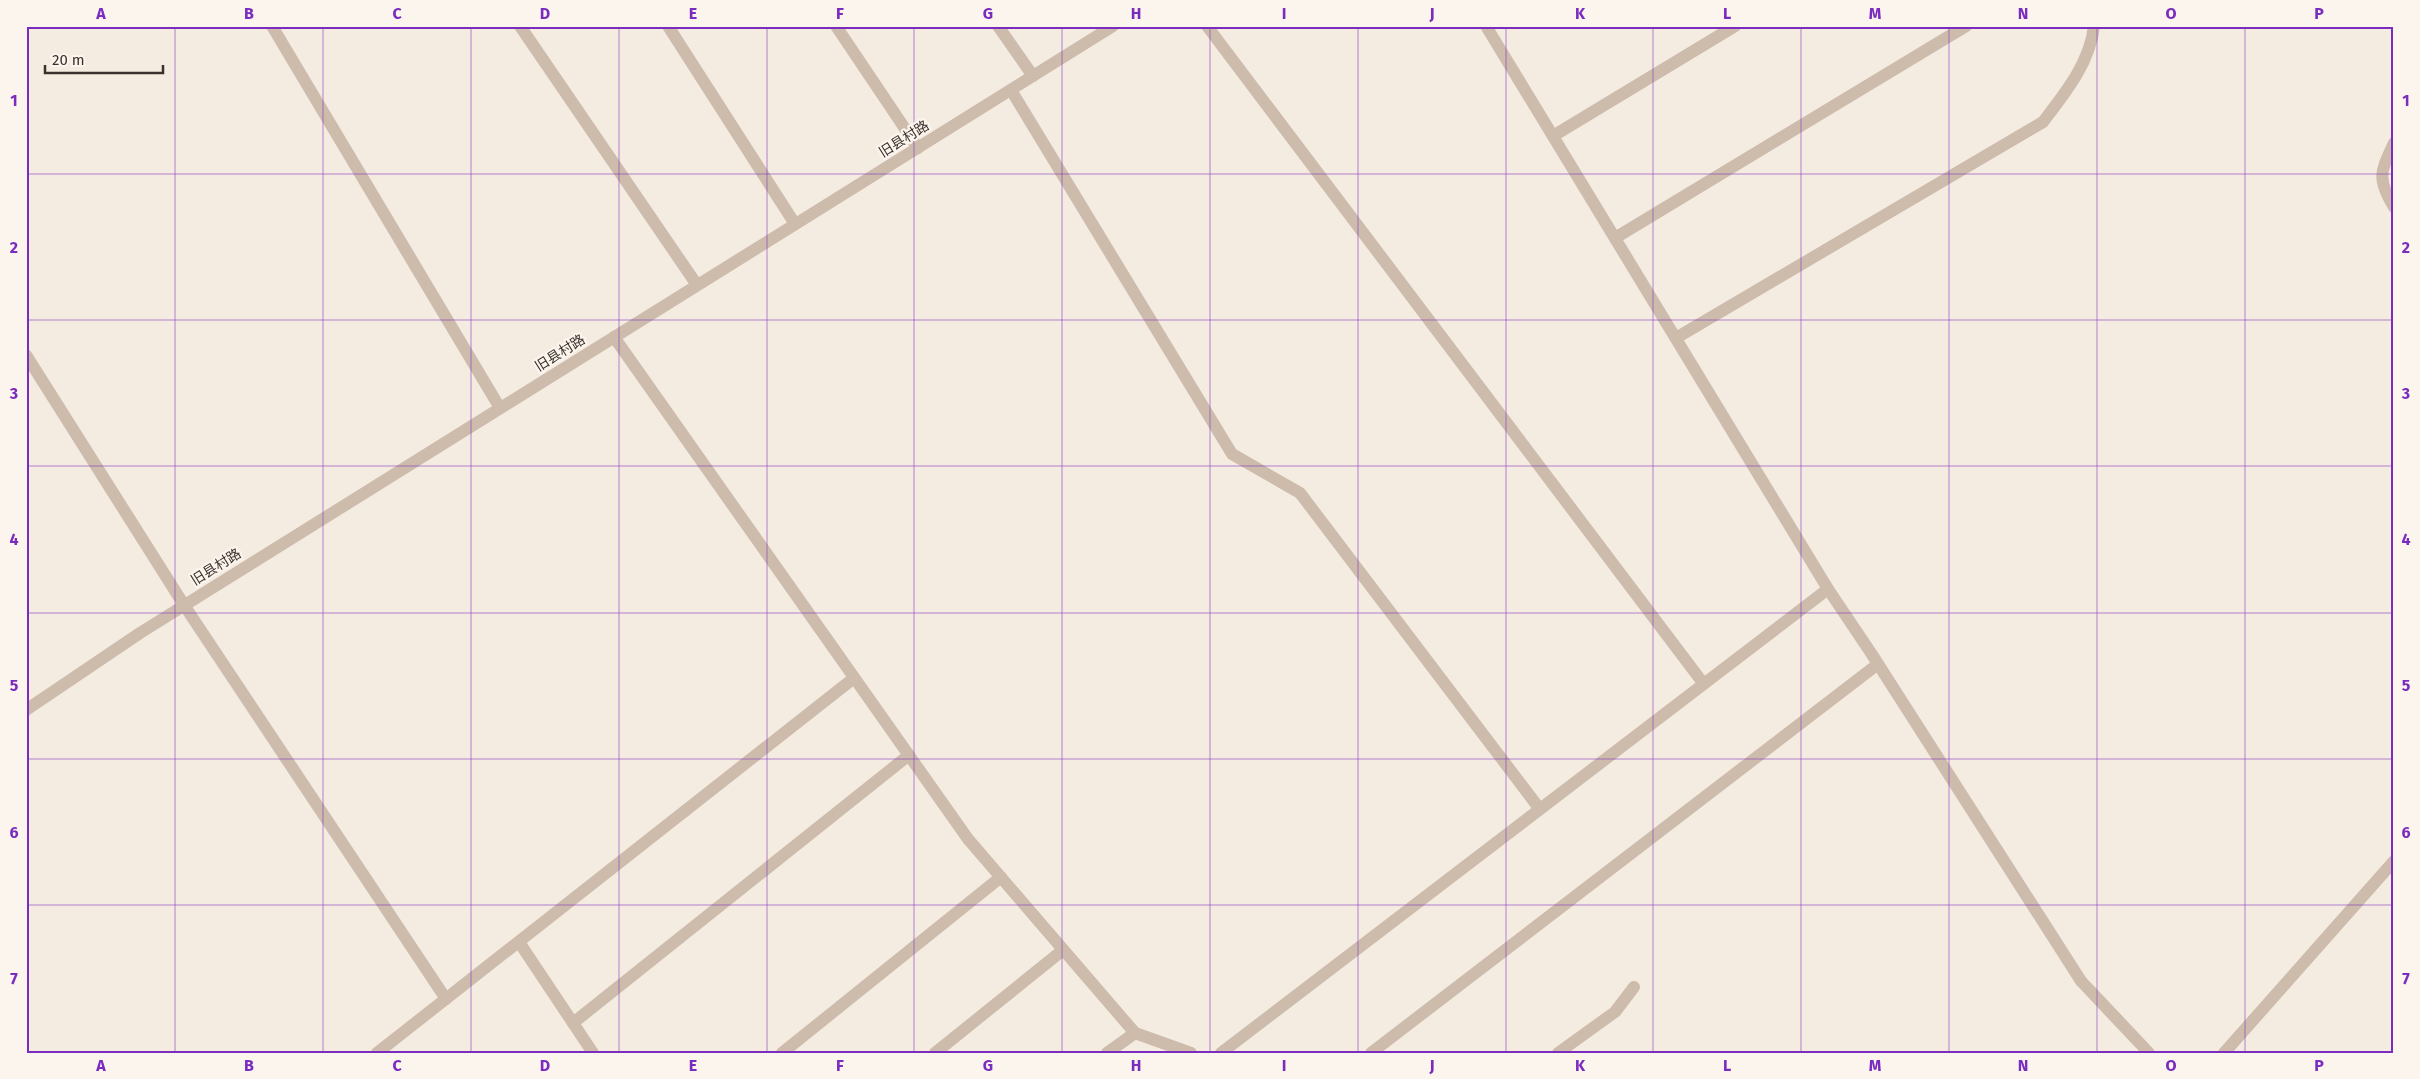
<svg xmlns="http://www.w3.org/2000/svg" width="2420" height="1079" viewBox="0 0 2420 1079" font-family="'Fira Sans','Noto Sans SC',sans-serif">
	<style>
		.lines { fill: none; stroke-linecap: round; stroke-linejoin: round }
		.service { stroke: #cdbbac; stroke-width: 12 }
		.minor { stroke: #cdbbac; stroke-width: 12 }
		.grid { fill: none; stroke: #7b2cbf; stroke-width: 1; stroke-opacity: 0.55 }
		.labels { text-anchor: middle; dominant-baseline: central; stroke-width: 4.5; stroke-linejoin: round; paint-order: stroke }
		.street-label { font-size: 14px; fill: #3b302b; stroke: #fbf5ee }
		.neatline { fill: none; stroke: #7b2cbf; stroke-width: 2 }
		.grid-label { font-size: 16px; text-anchor: middle; font-weight: bold; fill: #7b2cbf }
	</style>
	<rect width="100%" height="100%" fill="#f4ebe1"/>
	<g class="lines">
		<g class="service">
			<polyline points="272,26 500,408"/>
			<polyline points="520,26 697,285"/>
			<polyline points="668,26 795,224"/>
			<polyline points="836,26 918,148"/>
			<polyline points="998,26 1033,76"/>
			<polyline points="1207,26 1703,683"/>
			<polyline points="1011,90 1232,454 1300,493 1539,808"/>
			<polyline points="1553,136 1735,26"/>
			<polyline points="1615,238 1966,26"/>
			<polyline points="26,355 184,605 446,999"/>
			<polyline points="519,942 593,1053"/>
			<polyline points="573,1023 909,755"/>
			<polyline points="377,1053 854,678"/>
			<polyline points="782,1053 1001,877"/>
			<polyline points="935,1053 1063,950"/>
			<polyline points="1221,1053 1828,589"/>
			<polyline points="1371,1053 1878,664"/>
			<polyline points="1558,1053 1615,1012 1634,987"/>
		</g>
		<g class="minor">
			<polyline points="1486,26 1828,589 1871,653 2081,981 2149,1053"/>
			<path d="M2394,143C2381,171 2376,178 2394,207"/>
			<polyline points="614,337 968,839 1135,1033 1191,1053"/>
			<path d="M1676,338L2043,122C2065,93 2090,63 2094,26"/>
			<polyline points="26,710 140,633 1113,26"/>
			<polyline points="1107,1053 1135,1033"/>
			<polyline points="2224,1053 2394,861"/>
		</g>
	</g>
	<path class="grid" d="M175,26V1053M323,26V1053M471,26V1053M619,26V1053M767,26V1053M914,26V1053M1062,26V1053M1210,26V1053M1358,26V1053M1506,26V1053M1653,26V1053M1801,26V1053M1949,26V1053M2097,26V1053M2245,26V1053M26,174H2394M26,320H2394M26,466H2394M26,613H2394M26,759H2394M26,905H2394"/>
	<g class="labels">
		<g class="street-label">
			<text transform="translate(904 139) rotate(-32)">旧县村路</text>
			<text transform="translate(560 353) rotate(-32)">旧县村路</text>
			<text transform="translate(216 567) rotate(-32)">旧县村路</text>
		</g>
	</g>
	<rect width="2420" height="1079" fill="none" stroke="#fbf5ee" stroke-width="55"/>
	<path d="M45 65v8h118v-8" fill="none" stroke="#3b302b" stroke-width="2.5"/>
	<text x="52" y="65" font-size="15" fill="#3b302b" stroke="#fbf5ee" stroke-width="4" paint-order="stroke">20 m</text>
	<rect x="28" y="28" width="2364" height="1024" class="neatline"/>
	<g class="grid-label">
		<text x="101" y="19">A</text>
		<text x="249" y="19">B</text>
		<text x="397" y="19">C</text>
		<text x="545" y="19">D</text>
		<text x="693" y="19">E</text>
		<text x="840" y="19">F</text>
		<text x="988" y="19">G</text>
		<text x="1136" y="19">H</text>
		<text x="1284" y="19">I</text>
		<text x="1432" y="19">J</text>
		<text x="1580" y="19">K</text>
		<text x="1727" y="19">L</text>
		<text x="1875" y="19">M</text>
		<text x="2023" y="19">N</text>
		<text x="2171" y="19">O</text>
		<text x="2319" y="19">P</text>
		<text x="14" y="106">1</text>
		<text x="2406" y="106">1</text>
		<text x="14" y="253">2</text>
		<text x="2406" y="253">2</text>
		<text x="14" y="399">3</text>
		<text x="2406" y="399">3</text>
		<text x="14" y="545">4</text>
		<text x="2406" y="545">4</text>
		<text x="14" y="691">5</text>
		<text x="2406" y="691">5</text>
		<text x="14" y="838">6</text>
		<text x="2406" y="838">6</text>
		<text x="14" y="984">7</text>
		<text x="2406" y="984">7</text>
		<text x="101" y="1071">A</text>
		<text x="249" y="1071">B</text>
		<text x="397" y="1071">C</text>
		<text x="545" y="1071">D</text>
		<text x="693" y="1071">E</text>
		<text x="840" y="1071">F</text>
		<text x="988" y="1071">G</text>
		<text x="1136" y="1071">H</text>
		<text x="1284" y="1071">I</text>
		<text x="1432" y="1071">J</text>
		<text x="1580" y="1071">K</text>
		<text x="1727" y="1071">L</text>
		<text x="1875" y="1071">M</text>
		<text x="2023" y="1071">N</text>
		<text x="2171" y="1071">O</text>
		<text x="2319" y="1071">P</text>
	</g>
</svg>
